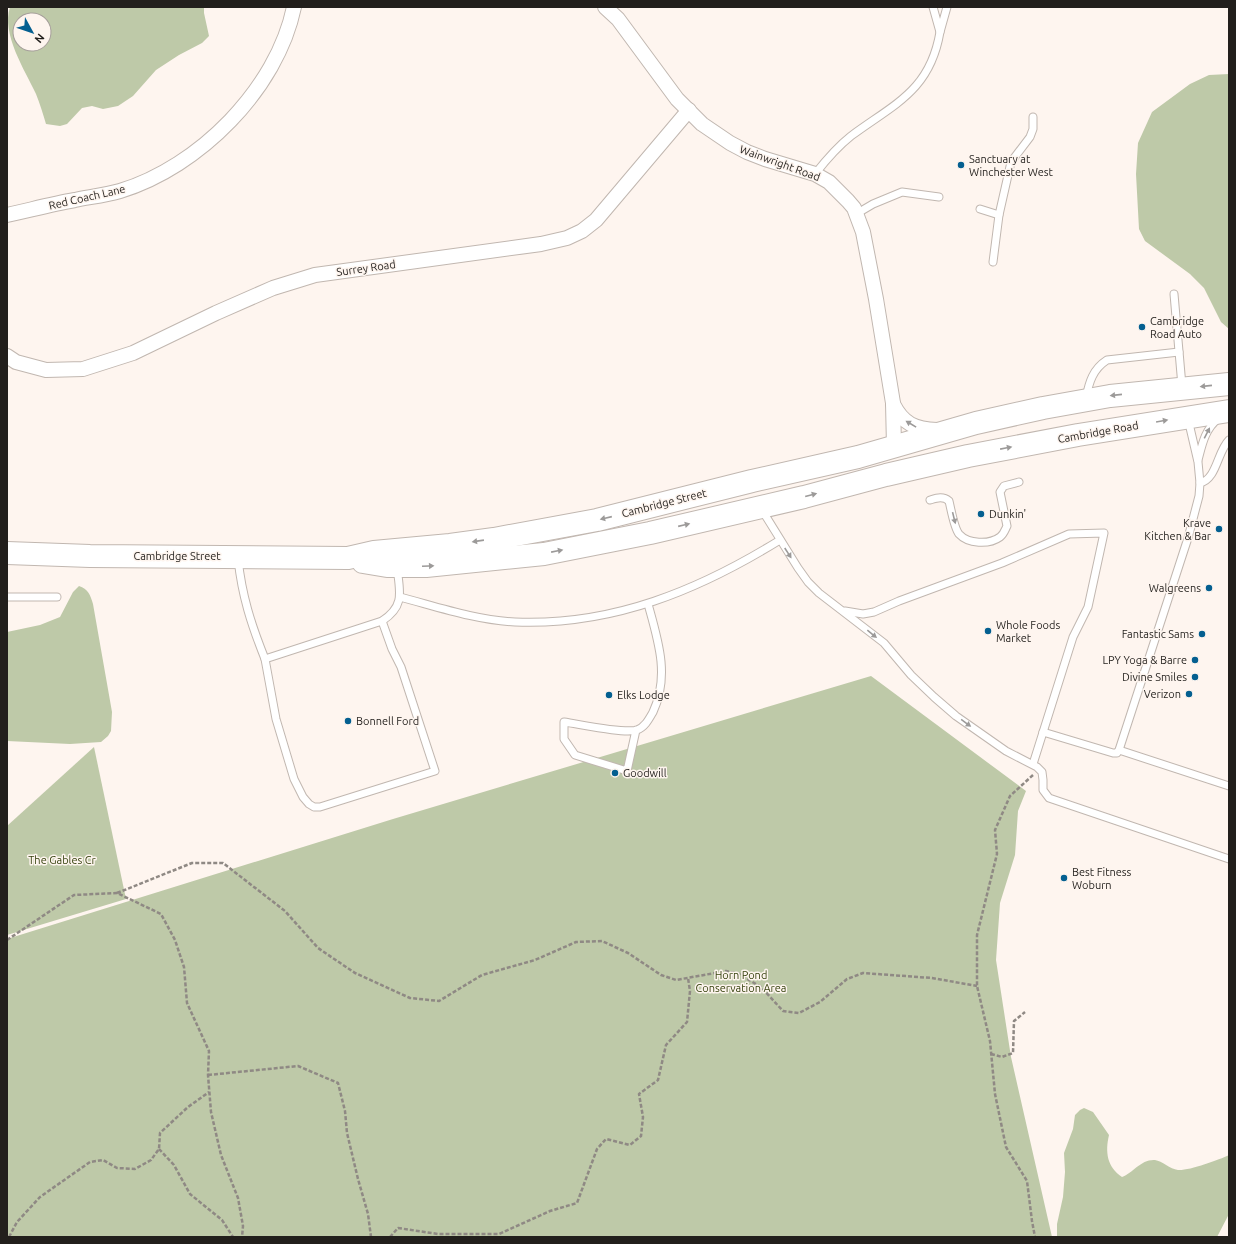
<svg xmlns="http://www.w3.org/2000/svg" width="1236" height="1244" viewBox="0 0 1236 1244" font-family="Ubuntu,sans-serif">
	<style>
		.green { fill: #bec9a8; fill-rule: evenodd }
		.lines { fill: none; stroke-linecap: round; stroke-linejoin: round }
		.service-casing { stroke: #c1b7b0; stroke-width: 9 }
		.minor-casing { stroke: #c1b7b0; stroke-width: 16 }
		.trunk-casing { stroke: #c1b7b0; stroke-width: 24 }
		.path { stroke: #8f8984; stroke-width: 2.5; stroke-dasharray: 4 2; stroke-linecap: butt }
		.service { stroke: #fff; stroke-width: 7 }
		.minor { stroke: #fff; stroke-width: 14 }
		.trunk { stroke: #fff; stroke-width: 22 }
		.oneway { fill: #9c9a99 }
		.poi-dot { fill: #045f90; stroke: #fef5ef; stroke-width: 1.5 }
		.labels { text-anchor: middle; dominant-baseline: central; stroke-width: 3; stroke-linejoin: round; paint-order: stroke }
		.poi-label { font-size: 11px; fill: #221f1c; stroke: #fef5ef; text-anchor: start }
		.street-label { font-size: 11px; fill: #221f1c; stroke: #fef5ef }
		.park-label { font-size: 11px; fill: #36420e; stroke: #fef5ef }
	</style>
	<rect width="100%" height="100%" fill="#fef5ef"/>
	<g class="green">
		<path d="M10,7H204V13L209,36L202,43L179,55L156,70L133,96L118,106L103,109L92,106L82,108L67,124L60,126L46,124C43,114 40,104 36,94C25,70 1,34 10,7ZM20,20H44V44H20Z"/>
		<polygon points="1229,74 1229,329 1221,322 1204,288 1190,274 1145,241 1139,229 1136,174 1138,143 1152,112 1190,84 1209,75"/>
		<path d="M79,586C88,589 90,594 93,604L112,712L111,731L108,736L101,742L70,744L7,741V632L40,625L60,617L73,592Z"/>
		<polygon points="871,676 1026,791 1018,811 1015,855 1000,903 996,960 1011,1057 1052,1237 7,1237 7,939 393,819"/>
		<polygon points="94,747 126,899 7,935 7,826"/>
		<path d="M1084,1108L1093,1112L1109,1135C1105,1152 1107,1167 1122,1177C1133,1173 1141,1159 1155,1160C1162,1161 1170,1169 1178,1170C1188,1171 1219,1160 1229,1155V1214L1217,1237H1057V1224L1063,1197L1065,1172L1064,1153L1073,1129L1075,1115L1080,1110Z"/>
	</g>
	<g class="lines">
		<defs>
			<g id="service">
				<polyline points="933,7 940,32 947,7"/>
				<path d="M815,174C826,160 837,147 851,136C894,104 930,91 940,32"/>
				<polyline points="980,209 999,215"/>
				<polyline points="856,214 873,204 902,192 939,197"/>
				<polyline points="993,262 999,215 1011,162 1030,137 1033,129 1033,117"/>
				<polyline points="1174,294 1182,386"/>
				<path d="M1086,398C1089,382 1093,369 1107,360L1179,352"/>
				<path d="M1198,460C1202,445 1205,429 1218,419"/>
				<path d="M1200,483C1217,479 1217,452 1229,440"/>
				<path d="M930,500C937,498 943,496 949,501C951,509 954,528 959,534C968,544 989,545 1000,537C1004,534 1005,530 1007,526L1000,492L1004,486L1019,482"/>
				<polyline points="762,510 798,568 808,582 819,593 884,643 911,675 934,697 956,716 1006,751 1037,767 1042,772 1043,780 1043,790 1049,798 1229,859"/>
				<path d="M238,559C242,596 251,624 265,659L382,621C405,606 400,592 397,568"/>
				<polyline points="7,597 57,597"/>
				<path d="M400,597C438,607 476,620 515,622C613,626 699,590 780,540"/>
				<polyline points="845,611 863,614 874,612 899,601 1002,563 1069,534 1104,533 1088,607 1073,637 1033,764"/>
				<polyline points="265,659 276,719 294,779 303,797 309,804 314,807 320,807 435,771 401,667 392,649 382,621"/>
				<path d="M636,730L627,771L575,755L564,739V722C579,724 624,734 637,730C645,727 649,719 653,712C670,676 658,640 648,604"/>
				<polyline points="1043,732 1113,753 1117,753 1119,750 1188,538 1199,496 1200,483 1198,462 1188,419"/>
				<polyline points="1119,750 1229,786"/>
			</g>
			<g id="minor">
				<polyline points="605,7 618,19 677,99 702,124 730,143 747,152 765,159 815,174 829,182 848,201 854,208 863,232 876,299 893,403 894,446"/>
				<path d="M7,215C30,210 52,204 75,200C90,197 106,195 120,191C199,167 277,89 294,7"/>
				<polyline points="7,356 16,362 46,370 83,369 133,353 216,313 273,288 315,275 541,244 567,238 582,231 596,220 689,110"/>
				<path d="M893,404C903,424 915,429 937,430"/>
			</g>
			<g id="trunk">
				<polyline points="7,553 90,556 348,558 374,552 450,545 494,539 597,520 752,481 858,457 976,423 1043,408 1110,396 1229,384"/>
				<polyline points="363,562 387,566 426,566 544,554 650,533 804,497 886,475 968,456 1078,435 1229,411"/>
			</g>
		</defs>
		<use href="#service" class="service-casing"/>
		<use href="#minor" class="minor-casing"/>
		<use href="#trunk" class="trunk-casing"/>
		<g class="path">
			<polyline points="1033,775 1010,796 995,830 997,854 977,935 977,986 990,1041 995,1094 1006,1147 1027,1181 1032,1221 1035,1237"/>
			<polyline points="117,893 192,863 223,863 285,911 318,948 355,973 410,998 439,1001 482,975 535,960 576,942 602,941 628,953 661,975 676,980 726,971 739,974 761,987 783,1011 799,1013 820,1002 847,979 863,973 932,978 977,986"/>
			<polyline points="7,940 74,895 117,893 161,914 175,940 184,967 187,1003 209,1051 208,1075 211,1112 221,1155 238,1198 243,1226 242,1237"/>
			<polyline points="991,1054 1002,1057 1013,1053 1014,1021 1025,1012"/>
			<polyline points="208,1075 298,1066 338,1083 345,1111 347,1133 358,1179 368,1214 371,1237"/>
			<polyline points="159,1149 174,1165 190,1194 222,1220 233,1237"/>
			<polyline points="9,1237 17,1222 40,1197 90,1162 103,1160 117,1168 135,1169 151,1160 159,1149 160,1133 188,1107 209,1092"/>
			<polyline points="390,1237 398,1228 438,1234 499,1234 550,1211 577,1203 597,1149 606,1139 630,1145 641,1136 643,1117 639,1094 658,1080 666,1045 687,1022 690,991 688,978"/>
		</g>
		<use href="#service" class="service"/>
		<use href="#minor" class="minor"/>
		<use href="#trunk" class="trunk"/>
	</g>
	<defs><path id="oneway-solid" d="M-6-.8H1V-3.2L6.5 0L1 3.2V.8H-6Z"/></defs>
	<g class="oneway">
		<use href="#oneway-solid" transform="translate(1206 386) rotate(174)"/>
		<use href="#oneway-solid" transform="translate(1116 395) rotate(174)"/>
		<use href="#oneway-solid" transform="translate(1162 421) rotate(-10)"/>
		<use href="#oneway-solid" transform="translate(911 424) rotate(-149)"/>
		<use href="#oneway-solid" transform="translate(1207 433) rotate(-63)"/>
		<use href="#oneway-solid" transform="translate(1006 448) rotate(-11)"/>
		<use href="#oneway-solid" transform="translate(811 495) rotate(-15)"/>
		<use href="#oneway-solid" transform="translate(606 518) rotate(167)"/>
		<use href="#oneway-solid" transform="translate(954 518) rotate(76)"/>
		<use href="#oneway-solid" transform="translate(684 525) rotate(-13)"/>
		<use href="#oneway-solid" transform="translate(478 541) rotate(172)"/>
		<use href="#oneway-solid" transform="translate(557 551) rotate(-11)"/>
		<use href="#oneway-solid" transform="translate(788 553) rotate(57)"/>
		<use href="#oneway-solid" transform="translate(428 566) rotate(-3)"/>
		<use href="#oneway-solid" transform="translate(872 634) rotate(39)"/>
		<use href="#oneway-solid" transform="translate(966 723) rotate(36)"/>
	</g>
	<g class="poi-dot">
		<circle cx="961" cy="165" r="4"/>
		<circle cx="1142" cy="327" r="4"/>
		<circle cx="981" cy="514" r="4"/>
		<circle cx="1219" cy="529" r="4"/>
		<circle cx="1209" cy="588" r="4"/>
		<circle cx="988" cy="631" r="4"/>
		<circle cx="1202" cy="634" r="4"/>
		<circle cx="1195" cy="660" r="4"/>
		<circle cx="1195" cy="677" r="4"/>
		<circle cx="1189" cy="694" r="4"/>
		<circle cx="609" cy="695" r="4"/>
		<circle cx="348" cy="721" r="4"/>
		<circle cx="615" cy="773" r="4"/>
		<circle cx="1064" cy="878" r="4"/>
	</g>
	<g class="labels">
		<g class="poi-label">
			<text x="969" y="159">Sanctuary at<tspan x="969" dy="13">Winchester West</tspan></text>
			<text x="1150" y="321">Cambridge<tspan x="1150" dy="13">Road Auto</tspan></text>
			<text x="989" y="514">Dunkin'</text>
			<text x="1211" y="523" text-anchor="end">Krave<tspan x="1211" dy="13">Kitchen &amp; Bar</tspan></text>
			<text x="1201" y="588" text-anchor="end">Walgreens</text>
			<text x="996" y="625">Whole Foods<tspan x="996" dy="13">Market</tspan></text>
			<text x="1194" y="634" text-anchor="end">Fantastic Sams</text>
			<text x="1187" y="660" text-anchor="end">LPY Yoga &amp; Barre</text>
			<text x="1187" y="677" text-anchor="end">Divine Smiles</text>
			<text x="1181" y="694" text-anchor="end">Verizon</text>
			<text x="617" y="695">Elks Lodge</text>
			<text x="356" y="721">Bonnell Ford</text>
			<text x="623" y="773">Goodwill</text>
			<text x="1072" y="872">Best Fitness<tspan x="1072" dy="13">Woburn</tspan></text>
		</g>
		<g class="street-label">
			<text transform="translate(780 163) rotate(20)">Wainwright Road</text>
			<text transform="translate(87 197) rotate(-13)">Red Coach Lane</text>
			<text transform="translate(366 268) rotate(-8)">Surrey Road</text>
			<text transform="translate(1098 432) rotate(-10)">Cambridge Road</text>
			<text transform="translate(664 503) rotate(-14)">Cambridge Street</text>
			<text x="177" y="556">Cambridge Street</text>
		</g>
		<g class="park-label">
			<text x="62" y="860">The Gables Cr</text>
			<text x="741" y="975">Horn Pond<tspan x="741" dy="13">Conservation Area</tspan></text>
		</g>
	</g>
	<rect width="1236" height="1244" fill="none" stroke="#221f1c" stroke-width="16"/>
	<g transform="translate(32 32) rotate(130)"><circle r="19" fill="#fef5ef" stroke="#a69f9b"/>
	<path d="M0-3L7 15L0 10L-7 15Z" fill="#045f90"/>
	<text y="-6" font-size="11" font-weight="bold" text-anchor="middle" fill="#221f1c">N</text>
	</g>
</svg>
